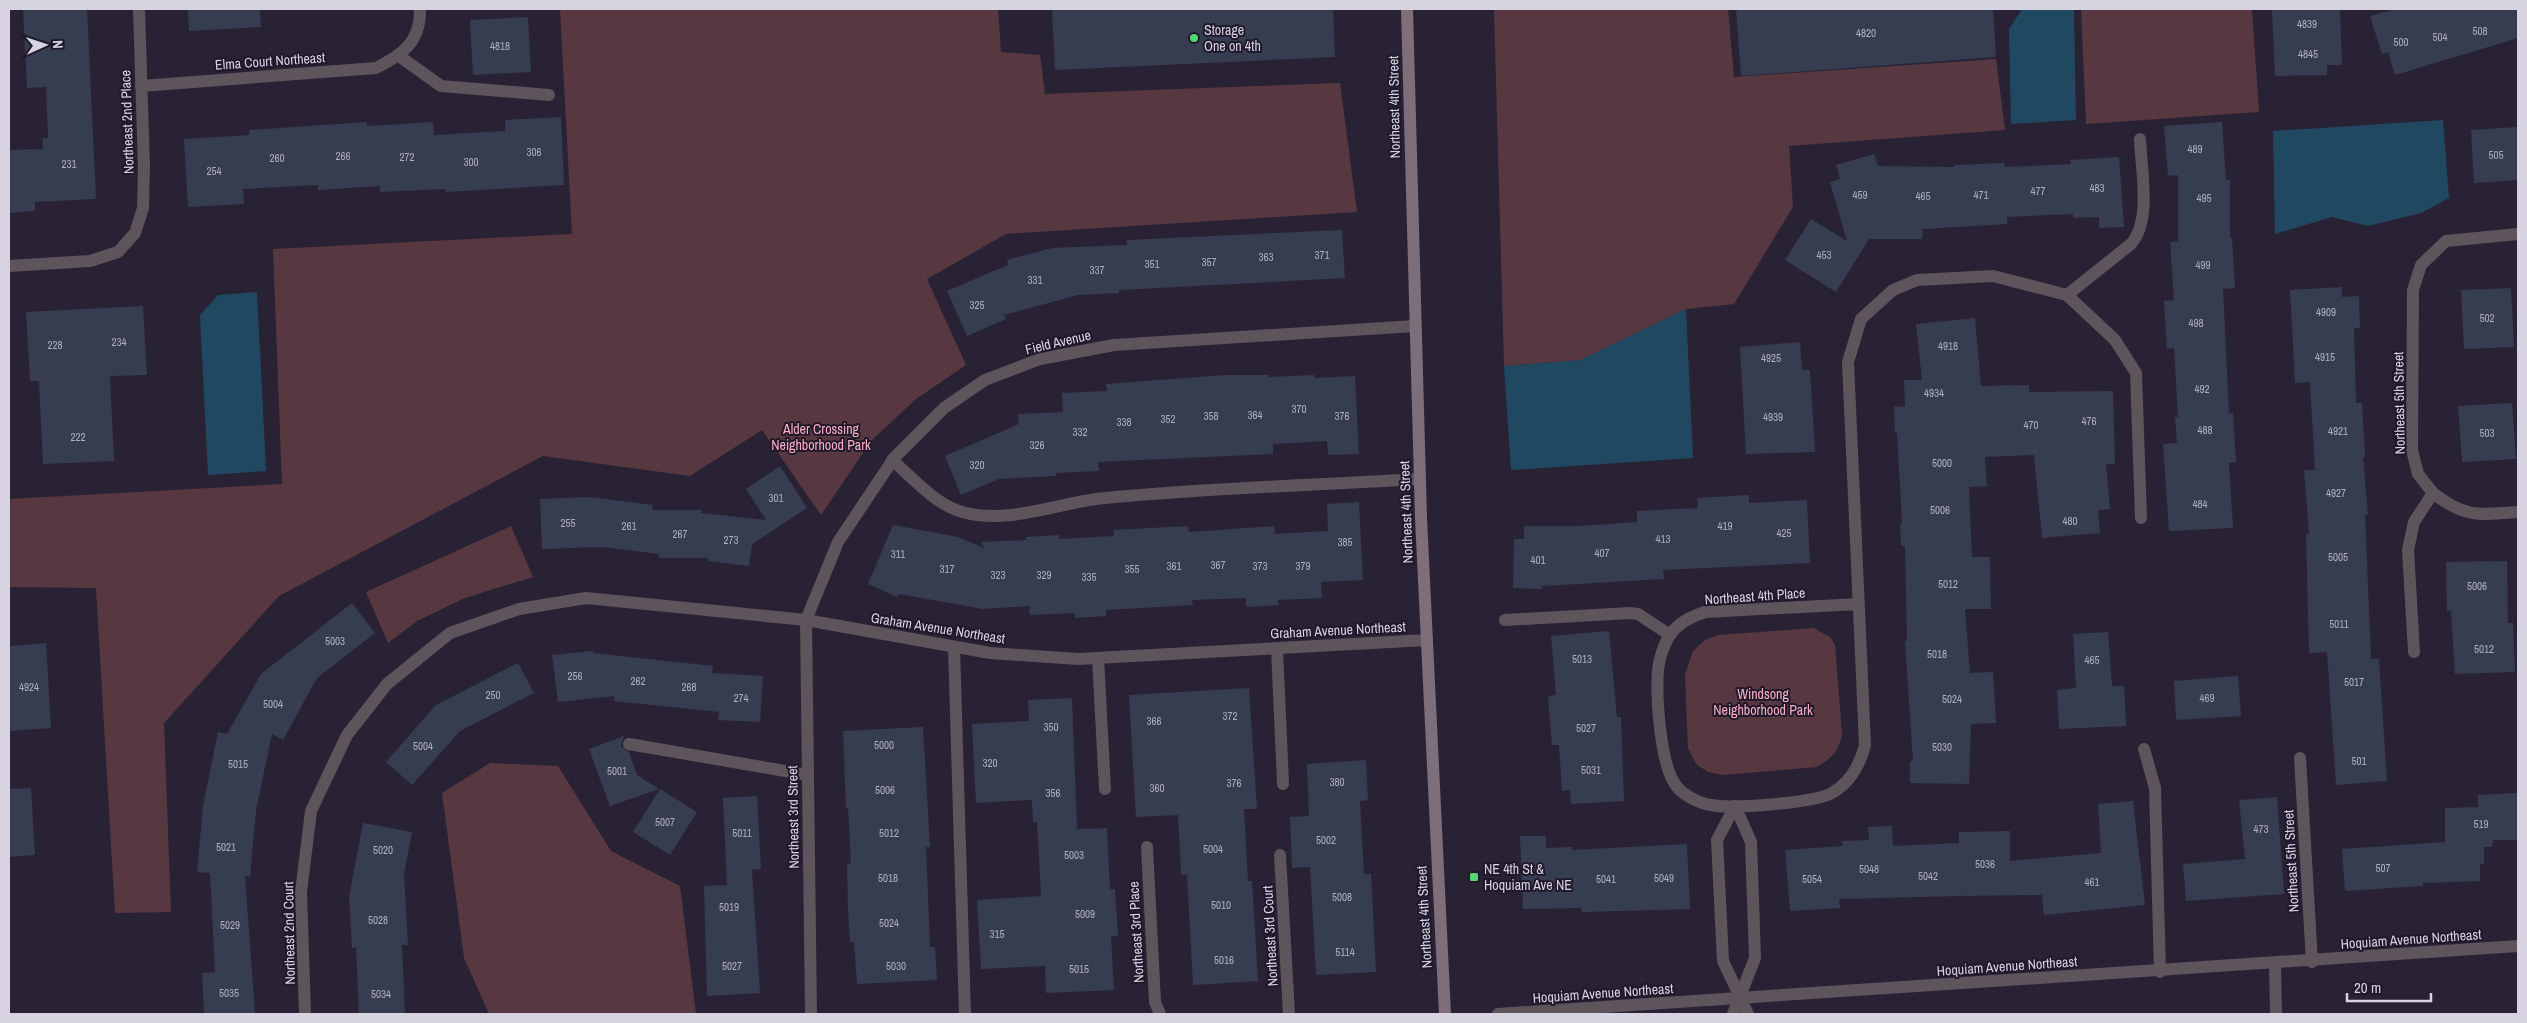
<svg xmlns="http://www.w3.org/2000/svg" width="2527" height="1023" viewBox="0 0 2527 1023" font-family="'Archivo Narrow',sans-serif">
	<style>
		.green { fill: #583840 }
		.water { fill: #214861 }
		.building { fill: #363d51 }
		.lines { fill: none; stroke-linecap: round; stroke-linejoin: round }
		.service { stroke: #5e545c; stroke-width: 12 }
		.minor { stroke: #5e545c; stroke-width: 12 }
		.tertiary { stroke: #5e545c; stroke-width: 12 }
		.secondary { stroke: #7d6e7a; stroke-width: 12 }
		.poi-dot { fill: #56d671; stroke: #20182b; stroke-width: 2 }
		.labels { text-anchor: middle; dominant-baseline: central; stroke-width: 4; stroke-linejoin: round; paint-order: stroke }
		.number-label { font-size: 11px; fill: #b0aebc }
		.poi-label { font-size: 14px; fill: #d8d3e0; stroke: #20182b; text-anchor: start }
		.street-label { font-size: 14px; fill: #d8d3e0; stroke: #20182b }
		.park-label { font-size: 14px; fill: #fcb0c2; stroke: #20182b }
	</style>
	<rect width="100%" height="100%" fill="#292235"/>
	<g class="green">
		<polygon points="560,9 998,9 1001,52 1040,55 1045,94 1340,83 1357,212 1006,234 927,279 966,365 916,399 871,441 821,515 762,430 690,476 543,456 279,596 164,723 171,912 115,913 96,588 9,587 9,499 282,484 273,249 572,234"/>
		<polygon points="1494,9 1728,9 1734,77 1996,59 2005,130 1789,146 1793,207 1734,304 1686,309 1580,360 1504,366"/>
		<polygon points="2081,9 2252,9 2259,112 2086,124"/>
		<polygon points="511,526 533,577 465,598 417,621 388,643 366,592"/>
		<path d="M1814,628L1830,637L1835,645L1842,734C1839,751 1832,758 1817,767L1723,775L1708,772L1696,764L1688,748L1685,675L1693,651L1705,640L1718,635Z"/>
		<polygon points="490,763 558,766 611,851 680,886 696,1014 489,1014 464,958 442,793"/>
	</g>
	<g class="water">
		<polygon points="2022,9 2074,9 2076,120 2011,124 2009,29"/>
		<polygon points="2443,120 2449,198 2421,213 2368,226 2332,217 2275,234 2273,131"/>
		<polygon points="257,292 266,471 208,475 200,315 218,295"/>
		<polygon points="1686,309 1693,458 1511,470 1504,366 1580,360"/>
	</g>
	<g class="building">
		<polygon points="23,9 87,9 96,199 35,202 35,211 9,213 9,150 43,149 43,138 48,138 46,87 27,88"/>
		<polygon points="188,9 260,9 261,27 189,31"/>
		<polygon points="1052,9 1333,9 1335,57 1055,70"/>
		<polygon points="1736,9 1993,9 1996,57 1741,76"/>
		<polygon points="2272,9 2340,9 2342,65 2327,65 2327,75 2275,76"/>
		<polygon points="2397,9 2518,9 2518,38 2395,75 2388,52 2382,54 2370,16"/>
		<polygon points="528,17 531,72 473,75 470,20"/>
		<polygon points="561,117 564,185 446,192 446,189 380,192 380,186 318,190 318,185 243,189 244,204 188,207 184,139 249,135 249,130 367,122 367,126 433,122 434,135 505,131 505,120"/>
		<polygon points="2222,122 2226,180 2230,180 2230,238 2232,238 2235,288 2223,289 2229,413 2233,413 2236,462 2229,463 2233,528 2169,531 2163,444 2177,443 2175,417 2178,417 2174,348 2167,349 2164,301 2174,300 2170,242 2178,241 2178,175 2168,176 2164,126"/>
		<polygon points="2518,127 2518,180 2474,183 2471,130"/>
		<polygon points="1874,154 1878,166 1954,167 1954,165 2004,163 2005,167 2071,164 2070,160 2119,157 2124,227 2099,228 2099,217 2073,218 2073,214 2007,217 2007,224 1923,229 1922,239 1869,239 1836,292 1785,260 1811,219 1847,241 1830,182 1840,179 1836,165"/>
		<polygon points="1342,230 1345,278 1119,290 1119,293 1078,295 1004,315 1006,319 967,336 947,291 1008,265 1007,260 1052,248 1127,245 1127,240"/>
		<polygon points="2342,287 2342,297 2359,296 2360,328 2354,328 2356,403 2362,403 2365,457 2363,457 2368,515 2365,515 2371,659 2379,659 2387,781 2336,785 2327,652 2309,653 2306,534 2309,534 2304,470 2315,470 2310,382 2295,383 2290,290"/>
		<polygon points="2511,288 2514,347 2464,349 2461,290"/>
		<polygon points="143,306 147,375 110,376 114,461 43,464 39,381 30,381 26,312"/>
		<polygon points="1975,318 1981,386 2029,385 2029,392 2113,391 2115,464 2106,464 2110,509 2098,510 2100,533 2042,538 2034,455 1985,457 1987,486 1969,487 1972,557 1990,557 1991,609 1965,609 1970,673 1993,672 1996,723 1971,724 1969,784 1910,783 1910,761 1913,761 1905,641 1907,641 1905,546 1901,546 1900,523 1902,523 1897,433 1895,433 1894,407 1905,406 1904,380 1922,380 1916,324"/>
		<polygon points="1800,342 1802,370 1810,370 1815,452 1746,454 1740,347"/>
		<polygon points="1225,375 1269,375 1269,377 1314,375 1315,378 1355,376 1359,454 1328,455 1327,441 1273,444 1273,454 1098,462 1099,471 1056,473 1056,476 999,479 961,495 945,456 1019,424 1018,414 1063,412 1062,393 1107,391 1106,384"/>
		<polygon points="2512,403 2516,459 2462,462 2458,406"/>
		<polygon points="780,466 807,508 752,544 749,566 708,561 708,558 659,558 659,554 602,547 542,549 540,499 590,497 653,505 652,510 701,510 701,513 766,520 746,489"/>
		<polygon points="1749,495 1749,503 1807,500 1810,563 1663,570 1664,579 1542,586 1542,589 1513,588 1514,539 1524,539 1524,526 1581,526 1637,522 1637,511 1698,508 1697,498"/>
		<polygon points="1359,502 1363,580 1321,582 1322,598 1278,600 1279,605 1246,607 1246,598 1192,600 1193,605 1106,610 1106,616 1075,618 1075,613 1030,615 1029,606 983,609 899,594 897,597 868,584 893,525 958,537 984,548 981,542 1026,540 1026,537 1059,535 1059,539 1114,536 1114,530 1188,526 1189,532 1274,526 1275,534 1328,531 1327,504"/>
		<polygon points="2507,561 2508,623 2513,623 2515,672 2455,674 2451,611 2447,611 2446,562"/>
		<polygon points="352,603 375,633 317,678 283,740 272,734 256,810 250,877 245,876 255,1014 204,1014 202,973 215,972 210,873 197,872 203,806 218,732 227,734 261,674"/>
		<polygon points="1609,631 1617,717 1621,717 1624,801 1571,804 1570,790 1562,791 1559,745 1552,745 1548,696 1556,695 1551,636"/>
		<polygon points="2108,632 2112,686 2124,686 2126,726 2059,729 2057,690 2076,688 2073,634"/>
		<polygon points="46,643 51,728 9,731 9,646"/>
		<polygon points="593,651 593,653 713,666 712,673 763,676 760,722 718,720 719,712 614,701 615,696 558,702 552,655"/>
		<polygon points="518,663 534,693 460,731 412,785 386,762 436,705"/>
		<polygon points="2238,676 2241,716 2176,720 2174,681"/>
		<polygon points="1249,688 1257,809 1244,809 1248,881 1252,881 1258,981 1193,985 1187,875 1181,875 1178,815 1136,817 1129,695"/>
		<polygon points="1072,698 1077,829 1107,828 1110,889 1115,889 1118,936 1111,936 1114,990 1046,993 1045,966 981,969 977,900 1041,896 1037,822 1033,822 1032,800 976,803 972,724 1029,721 1028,700"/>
		<polygon points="923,727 930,847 926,847 930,947 935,947 937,980 857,984 854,942 850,942 848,909 847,864 851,863 848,808 846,808 843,731"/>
		<polygon points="624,736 621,746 629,752 637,775 659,789 610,806 589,749"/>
		<polygon points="1366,760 1368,800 1360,801 1364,874 1371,874 1376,972 1316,975 1310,867 1292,868 1290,817 1309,816 1307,764"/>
		<polygon points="31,788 35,855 9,857 9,789"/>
		<polygon points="660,789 697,812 670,855 633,832"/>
		<polygon points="2518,793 2518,840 2493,840 2492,847 2484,847 2484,864 2480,864 2480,881 2423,883 2423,886 2345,891 2342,849 2445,842 2445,808 2478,807 2478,795"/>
		<polygon points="757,796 761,869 752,870 760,993 707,996 704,886 727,885 723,798"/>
		<polygon points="2277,797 2284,894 2186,901 2183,864 2245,859 2239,800"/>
		<polygon points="2133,801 2145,905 2044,915 2042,895 1960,896 1839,899 1840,908 1790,911 1785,850 1843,846 1842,841 1869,840 1868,827 1892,826 1893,846 1959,843 1959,832 2010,831 2010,861 2101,853 2098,804"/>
		<polygon points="363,823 412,832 404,874 408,945 402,945 405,1014 359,1014 356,947 352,948 349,897"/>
		<polygon points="1520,836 1546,836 1546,848 1572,847 1572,850 1687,844 1690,909 1582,912 1581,908 1523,909"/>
	</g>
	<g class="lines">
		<g class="service">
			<polyline points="399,56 441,86 549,95"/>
			<path d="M2140,139C2141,170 2152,220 2131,244L2067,295L2115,340L2136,373L2141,518"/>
			<path d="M892,460C914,479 936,506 966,513C1011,524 1060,502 1105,498C1209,488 1315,485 1419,479"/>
			<polyline points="1505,620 1630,613 1638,614 1670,635"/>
			<polyline points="954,647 965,1014"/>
			<polyline points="1277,648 1283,784"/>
			<polyline points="1098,658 1105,789"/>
			<polyline points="629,744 808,775"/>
			<polyline points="2144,749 2155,788 2160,972"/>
			<polyline points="2300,758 2312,962"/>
		</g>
		<g class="minor">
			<path d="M141,86L376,68C402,55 421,42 420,9"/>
			<polyline points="9,266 90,261 118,252 135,233 143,208 144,167 139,9"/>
			<path d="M2433,493C2465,518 2479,515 2518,512"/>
			<path d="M1859,604L1705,612C1691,617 1679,622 1670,635C1664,644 1659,659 1658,670C1656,697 1660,769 1678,788C1685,796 1701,804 1711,805C1732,809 1814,803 1832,793C1851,782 1860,765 1865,745L1848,362L1861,319L1893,290L1917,280L1993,276L2067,295"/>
			<polyline points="2414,652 2408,550 2414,522 2433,493 2418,474 2412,450 2413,290 2421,265 2446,241 2518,234"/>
			<polyline points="1735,806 1717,840 1723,961 1748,1014"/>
			<polyline points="1147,847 1155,1002 1160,1014"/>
			<polyline points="1280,855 1289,1014"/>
			<polyline points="2275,964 2276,1014"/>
			<polyline points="305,1014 301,892 311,811 347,735 387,684 450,633 519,609 586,598 806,620 990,653 1078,659 1427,640"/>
			<polyline points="811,1014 806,620 838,542 894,458 944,408 985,380 1040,359 1114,345 1415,326"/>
			<polyline points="1733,1014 1755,958 1751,842 1735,806"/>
		</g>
		<polyline class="tertiary" points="1498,1014 2518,946"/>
		<polyline class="secondary" points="1407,9 1421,518 1445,1014"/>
	</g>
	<g class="poi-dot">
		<circle cx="1194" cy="38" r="5"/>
		<rect x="1469" y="872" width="10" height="10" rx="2.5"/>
	</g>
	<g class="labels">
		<g class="number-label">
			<text x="2307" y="24">4839</text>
			<text x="2480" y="31">508</text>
			<text x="1866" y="33">4820</text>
			<text x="2440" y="37">504</text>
			<text x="2401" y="42">500</text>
			<text x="500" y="46">4818</text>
			<text x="2308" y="54">4845</text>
			<text x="2195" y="149">489</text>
			<text x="534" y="152">306</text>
			<text x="2496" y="155">505</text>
			<text x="343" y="156">266</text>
			<text x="407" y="157">272</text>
			<text x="277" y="158">260</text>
			<text x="471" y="162">300</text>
			<text x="69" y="164">231</text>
			<text x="214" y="171">254</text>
			<text x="2097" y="188">483</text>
			<text x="2038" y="191">477</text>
			<text x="1860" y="195">459</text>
			<text x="1981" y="195">471</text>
			<text x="1923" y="196">465</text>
			<text x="2204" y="198">495</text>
			<text x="1322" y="255">371</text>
			<text x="1824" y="255">453</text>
			<text x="1266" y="257">363</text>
			<text x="1209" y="262">357</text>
			<text x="1152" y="264">351</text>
			<text x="2203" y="265">499</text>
			<text x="1097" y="270">337</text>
			<text x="1035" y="280">331</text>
			<text x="977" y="305">325</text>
			<text x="2326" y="312">4909</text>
			<text x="2487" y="318">502</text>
			<text x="2196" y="323">498</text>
			<text x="119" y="342">234</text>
			<text x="55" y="345">228</text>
			<text x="1948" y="346">4918</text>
			<text x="2325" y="357">4915</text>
			<text x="1771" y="358">4925</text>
			<text x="2202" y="389">492</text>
			<text x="1934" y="393">4934</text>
			<text x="1299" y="409">370</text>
			<text x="1255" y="415">364</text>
			<text x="1211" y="416">358</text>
			<text x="1342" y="416">376</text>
			<text x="1773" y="417">4939</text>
			<text x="1168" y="419">352</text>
			<text x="2089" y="421">476</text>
			<text x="1124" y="422">338</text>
			<text x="2031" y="425">470</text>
			<text x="2205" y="430">488</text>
			<text x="2338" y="431">4921</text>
			<text x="1080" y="432">332</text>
			<text x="2487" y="433">503</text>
			<text x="78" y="437">222</text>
			<text x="1037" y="445">326</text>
			<text x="1942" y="463">5000</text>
			<text x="977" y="465">320</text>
			<text x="2336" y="493">4927</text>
			<text x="776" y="498">301</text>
			<text x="2200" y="504">484</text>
			<text x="1940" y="510">5006</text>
			<text x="2070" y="521">480</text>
			<text x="568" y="523">255</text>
			<text x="629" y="526">261</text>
			<text x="1725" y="526">419</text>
			<text x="1784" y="533">425</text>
			<text x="680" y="534">267</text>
			<text x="1663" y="539">413</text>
			<text x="731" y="540">273</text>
			<text x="1345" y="542">385</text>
			<text x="1602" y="553">407</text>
			<text x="898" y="554">311</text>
			<text x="2338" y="557">5005</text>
			<text x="1538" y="560">401</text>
			<text x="1218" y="565">367</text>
			<text x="1174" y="566">361</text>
			<text x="1260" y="566">373</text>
			<text x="1303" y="566">379</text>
			<text x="947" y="569">317</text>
			<text x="1132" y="569">355</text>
			<text x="998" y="575">323</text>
			<text x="1044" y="575">329</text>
			<text x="1089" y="577">335</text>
			<text x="1948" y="584">5012</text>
			<text x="2477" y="586">5006</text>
			<text x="2339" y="624">5011</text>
			<text x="335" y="641">5003</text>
			<text x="2484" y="649">5012</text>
			<text x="1937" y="654">5018</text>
			<text x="1582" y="659">5013</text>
			<text x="2092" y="660">465</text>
			<text x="575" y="676">256</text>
			<text x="638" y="681">262</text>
			<text x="2354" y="682">5017</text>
			<text x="29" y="687">4924</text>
			<text x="689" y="687">268</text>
			<text x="493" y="695">250</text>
			<text x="741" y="698">274</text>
			<text x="2207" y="698">469</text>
			<text x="1952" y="699">5024</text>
			<text x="273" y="704">5004</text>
			<text x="1230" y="716">372</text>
			<text x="1154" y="721">366</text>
			<text x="1051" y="727">350</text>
			<text x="1586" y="728">5027</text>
			<text x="884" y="745">5000</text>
			<text x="423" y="746">5004</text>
			<text x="1942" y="747">5030</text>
			<text x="2359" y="761">501</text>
			<text x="990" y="763">320</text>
			<text x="238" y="764">5015</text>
			<text x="1591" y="770">5031</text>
			<text x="617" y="771">5001</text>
			<text x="1337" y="782">380</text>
			<text x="1234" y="783">376</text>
			<text x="1157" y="788">360</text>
			<text x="885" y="790">5006</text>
			<text x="1053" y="793">356</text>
			<text x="665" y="822">5007</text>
			<text x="2481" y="824">519</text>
			<text x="2261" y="829">473</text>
			<text x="742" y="833">5011</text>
			<text x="889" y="833">5012</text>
			<text x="1326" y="840">5002</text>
			<text x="226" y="847">5021</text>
			<text x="1213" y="849">5004</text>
			<text x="383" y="850">5020</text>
			<text x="1074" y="855">5003</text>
			<text x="1985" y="864">5036</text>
			<text x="2383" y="868">507</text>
			<text x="1869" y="869">5048</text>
			<text x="1928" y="876">5042</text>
			<text x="888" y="878">5018</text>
			<text x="1664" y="878">5049</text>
			<text x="1606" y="879">5041</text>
			<text x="1812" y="879">5054</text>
			<text x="2092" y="882">461</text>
			<text x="1342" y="897">5008</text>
			<text x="1221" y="905">5010</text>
			<text x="729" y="907">5019</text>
			<text x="1085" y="914">5009</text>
			<text x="378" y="920">5028</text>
			<text x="889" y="923">5024</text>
			<text x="230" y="925">5029</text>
			<text x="997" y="934">315</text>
			<text x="1345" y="952">5114</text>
			<text x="1224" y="960">5016</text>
			<text x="732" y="966">5027</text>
			<text x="896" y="966">5030</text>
			<text x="1079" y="969">5015</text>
			<text x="229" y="993">5035</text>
			<text x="381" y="994">5034</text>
		</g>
		<g class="poi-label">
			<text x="1204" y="30">Storage<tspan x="1204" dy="16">One on 4th</tspan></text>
			<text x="1484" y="869">NE 4th St &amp;<tspan x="1484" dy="16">Hoquiam Ave NE</tspan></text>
		</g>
		<g class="street-label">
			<text transform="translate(270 61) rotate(-4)">Elma Court Northeast</text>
			<text transform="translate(1394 107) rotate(-91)">Northeast 4th Street</text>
			<text transform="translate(127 122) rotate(-92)">Northeast 2nd Place</text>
			<text transform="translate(1058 342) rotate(-13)">Field Avenue</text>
			<text transform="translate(2399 403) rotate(-91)">Northeast 5th Street</text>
			<text transform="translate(1406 512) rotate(-92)">Northeast 4th Street</text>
			<text transform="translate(1755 596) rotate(-4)">Northeast 4th Place</text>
			<text transform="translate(938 628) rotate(9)">Graham Avenue Northeast</text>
			<text transform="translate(1338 630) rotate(-3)">Graham Avenue Northeast</text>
			<text transform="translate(793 817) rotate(-91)">Northeast 3rd Street</text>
			<text transform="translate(2291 861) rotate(-93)">Northeast 5th Street</text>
			<text transform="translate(1424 917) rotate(-93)">Northeast 4th Street</text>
			<text transform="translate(1136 932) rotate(-93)">Northeast 3rd Place</text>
			<text transform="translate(289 933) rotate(-91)">Northeast 2nd Court</text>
			<text transform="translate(1270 936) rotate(-93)">Northeast 3rd Court</text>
			<text transform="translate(2411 939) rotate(-4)">Hoquiam Avenue Northeast</text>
			<text transform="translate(2007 966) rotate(-4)">Hoquiam Avenue Northeast</text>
			<text transform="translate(1603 993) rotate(-4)">Hoquiam Avenue Northeast</text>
		</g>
		<g class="park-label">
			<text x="821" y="429">Alder Crossing<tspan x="821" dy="16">Neighborhood Park</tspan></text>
			<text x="1763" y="694">Windsong<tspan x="1763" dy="16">Neighborhood Park</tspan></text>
		</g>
	</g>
	<rect width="2527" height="1023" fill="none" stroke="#d8d3e0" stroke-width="20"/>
	<g transform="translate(45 45) rotate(87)" stroke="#20182b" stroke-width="4" paint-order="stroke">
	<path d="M0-4L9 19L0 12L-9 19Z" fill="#d8d3e0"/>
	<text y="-8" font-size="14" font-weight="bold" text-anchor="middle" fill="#d8d3e0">N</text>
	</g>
	<path d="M2347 993v8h84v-8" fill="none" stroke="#d8d3e0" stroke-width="2.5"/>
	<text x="2354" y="993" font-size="15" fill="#d8d3e0" stroke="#20182b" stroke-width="4" paint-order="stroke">20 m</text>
</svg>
